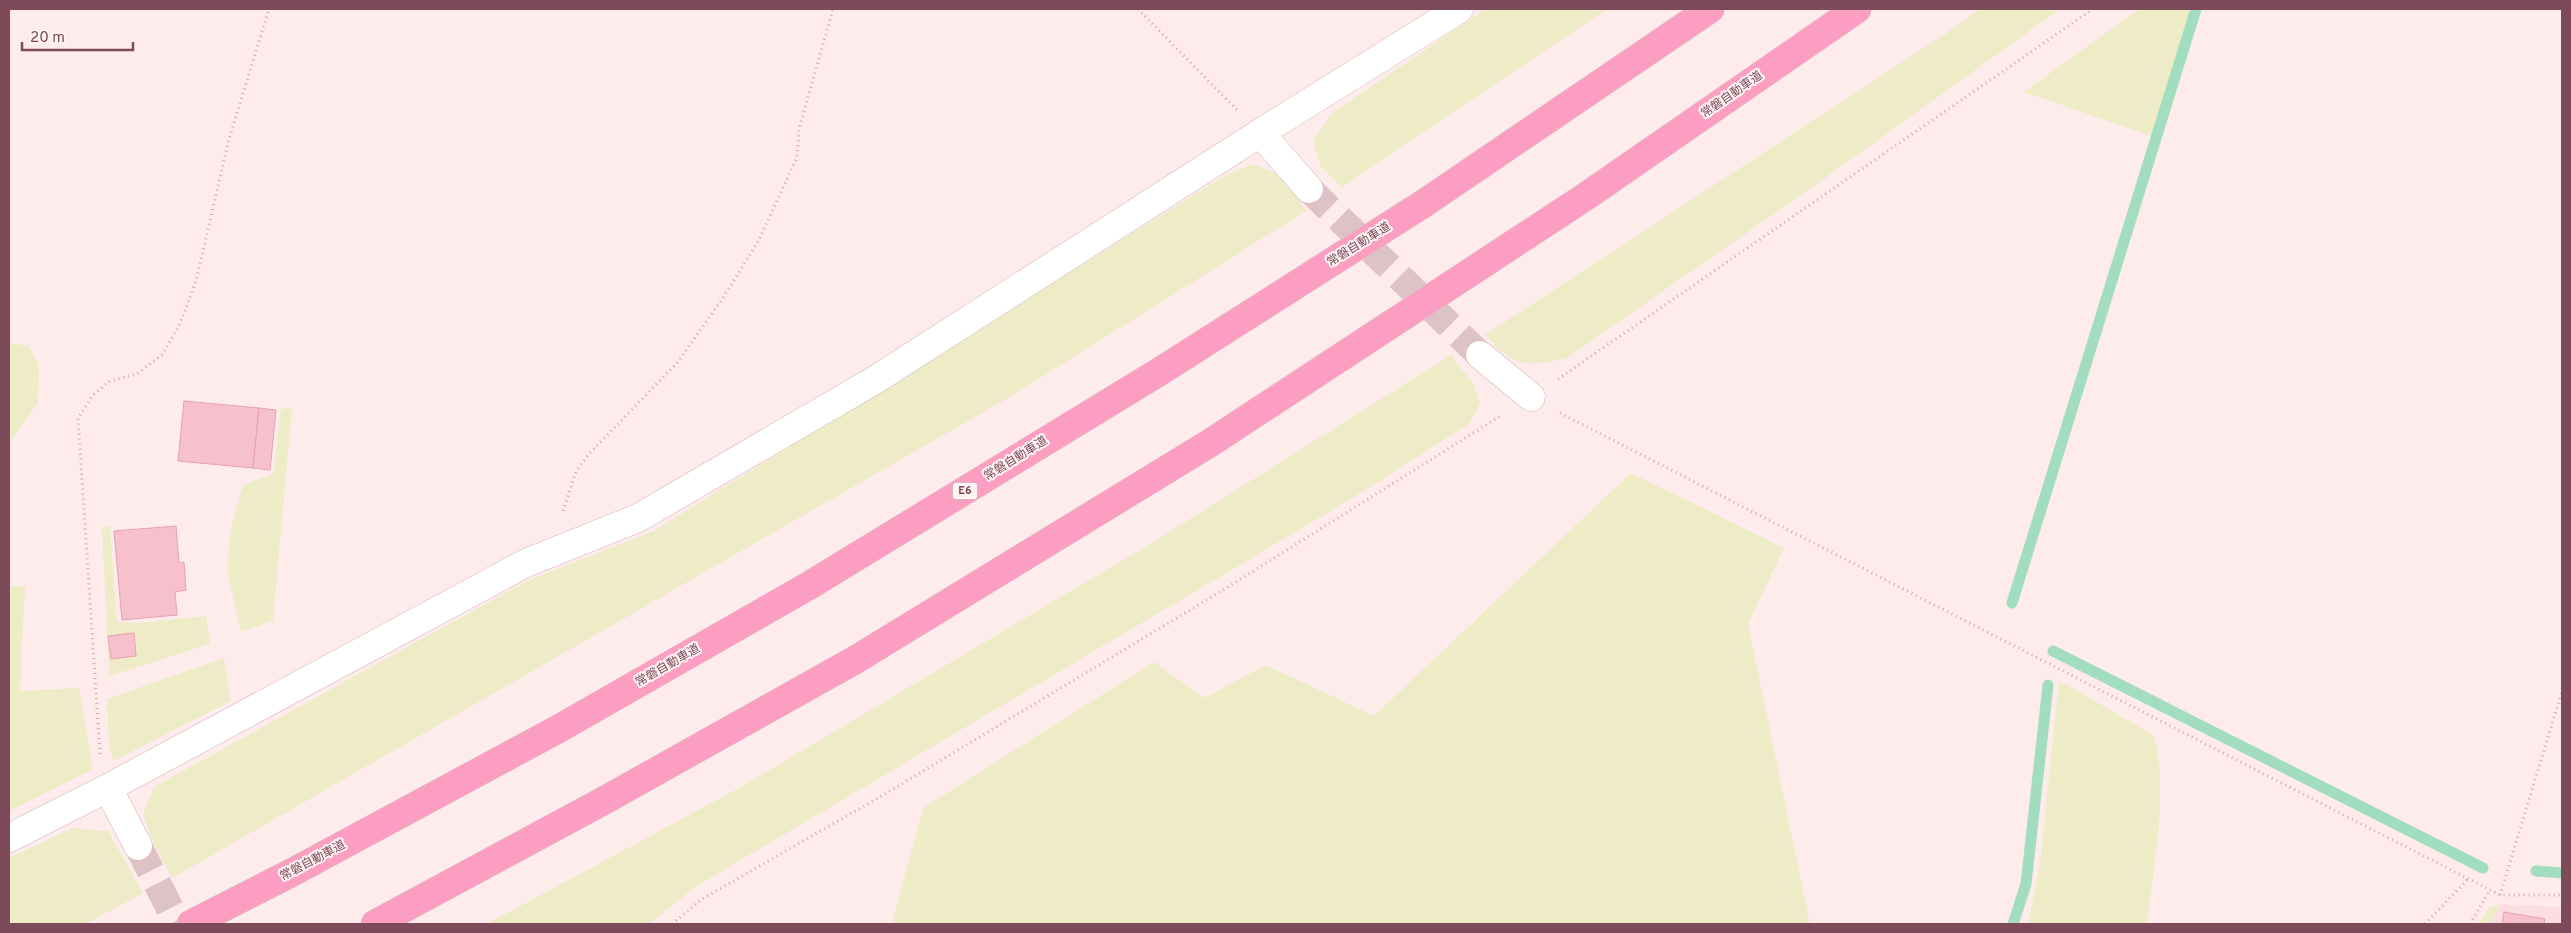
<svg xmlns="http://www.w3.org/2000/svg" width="2571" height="933" viewBox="0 0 2571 933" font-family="Overpass,'Noto Sans JP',sans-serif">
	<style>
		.residential { fill: #fbdee1 }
		.green { fill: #eeecc7 }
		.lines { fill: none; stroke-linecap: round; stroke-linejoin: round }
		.stream { stroke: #a2ddc0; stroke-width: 11 }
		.building { fill: #f6c0cd; stroke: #ea9fb3 }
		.minor-tunnel { stroke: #dec3c6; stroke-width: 28; stroke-dasharray: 28 14; stroke-linecap: butt }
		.minor-casing { stroke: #d7b3ba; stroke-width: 29 }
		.motorway-casing { stroke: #d8c9cd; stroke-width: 29 }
		.path { stroke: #dca2b1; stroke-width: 3; stroke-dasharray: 1 4; stroke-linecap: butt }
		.minor { stroke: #fff; stroke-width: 28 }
		.motorway { stroke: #fc9ec2; stroke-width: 28 }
		.labels { text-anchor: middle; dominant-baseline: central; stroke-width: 4; stroke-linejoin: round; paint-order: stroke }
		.shield { fill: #fff3f3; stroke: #a37d87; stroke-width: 1 }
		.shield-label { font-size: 11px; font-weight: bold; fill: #7c4a59 }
		.street-label { font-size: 12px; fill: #7c4a59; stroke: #fff3f3 }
	</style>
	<rect width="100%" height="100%" fill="#feebeb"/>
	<polygon class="residential" points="2501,904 2562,907 2562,924 2490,924"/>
	<g class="green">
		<polygon points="1485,9 1607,9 1342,187 1321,167 1313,141 1331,114"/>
		<path d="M1979,9H2060L1814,186L1567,358C1526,368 1514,367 1485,335L1948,32Z"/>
		<polygon points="2139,9 2194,9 2151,136 2024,92"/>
		<polygon points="1253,164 1284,177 1306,211 1013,395 172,878 152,840 143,814 154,787 529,580 654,531 1226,175"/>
		<polygon points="9,343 29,346 39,365 38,403 10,442"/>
		<polygon points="1451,355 1474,385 1480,402 1470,423 1348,501 695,887 649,924 487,924 741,787 1150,544"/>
		<polygon points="292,408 273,620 241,632 227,570 232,523 243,485 273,474 281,409"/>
		<polygon points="1631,473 1784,548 1748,624 1810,924 892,924 923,808 1154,662 1204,698 1266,665 1374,716"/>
		<polygon points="102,527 110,527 117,622 137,623 206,616 210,644 109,676"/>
		<polygon points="9,586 25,587 20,691 79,688 93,769 9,811"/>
		<polygon points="224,658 231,701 113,761 109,743 107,699"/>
		<path d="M2059,680L2153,735C2170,780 2153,875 2147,924H2028L2040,864Z"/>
		<polygon points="73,828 108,831 143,893 86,924 9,924 9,858"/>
		<polygon points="2501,904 2490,924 2478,924 2489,908"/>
	</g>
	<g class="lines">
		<g class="stream">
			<polyline points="2012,603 2196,9"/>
			<polyline points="2053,651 2483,868"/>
			<polyline points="2536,871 2562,873"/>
			<polyline points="2013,924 2026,884 2048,685"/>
		</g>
	</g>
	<g class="building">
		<polygon points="184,401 259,408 253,468 178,461"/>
		<polygon points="259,408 276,410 270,470 253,468"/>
		<polygon points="176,526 179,563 184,562 186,590 175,592 177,615 122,620 114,531"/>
		<polygon points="134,633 136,656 111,659 108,636"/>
		<polygon points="2504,912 2545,919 2544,924 2502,924"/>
	</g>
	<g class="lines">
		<g class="minor-tunnel">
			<polyline points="1309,189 1480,355"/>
			<polyline points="138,846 178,924"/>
		</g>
		<defs>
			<g id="minor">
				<polyline points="1260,133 1309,189"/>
				<polyline points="1480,355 1531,397"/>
				<polyline points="108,788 138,846"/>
				<polyline points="9,838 108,788 526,563 638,518 875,380 1260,133 1459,9"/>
			</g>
			<g id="motorway">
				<polyline points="191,924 291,873 560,728 810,585 1159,372 1423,204 1710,9"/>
				<polyline points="375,924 605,800 855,660 1210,443 1585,197 1857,9"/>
			</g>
		</defs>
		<use href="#minor" class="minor-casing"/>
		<use href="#motorway" class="motorway-casing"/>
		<g class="path">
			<polyline points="1138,9 1237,110"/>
			<polyline points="1558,379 2093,9"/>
			<polyline points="1560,413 2500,895 2562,895"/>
			<polyline points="563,511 576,471 589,454 677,363 723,298 759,240 797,157 799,129 833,9"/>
			<polyline points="100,754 78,418 93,395 110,381 137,374 162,355 179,326 196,281 229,139 269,9"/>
			<polyline points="2500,895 2562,691"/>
			<polyline points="672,924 702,899 885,794 1228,587 1502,415"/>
			<polyline points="2425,924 2468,879"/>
			<polyline points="2470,924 2490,890"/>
		</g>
		<use href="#minor" class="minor"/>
		<use href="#motorway" class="motorway"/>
	</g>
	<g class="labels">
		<rect class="shield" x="952.5" y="482.5" width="25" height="17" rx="4"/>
		<g class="shield-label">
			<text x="965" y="491">E6</text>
		</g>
		<g class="street-label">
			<text transform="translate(1732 95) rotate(-35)">常磐自動車道</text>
			<text transform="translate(1359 245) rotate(-32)">常磐自動車道</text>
			<text transform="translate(1016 459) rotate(-32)">常磐自動車道</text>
			<text transform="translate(668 666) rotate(-30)">常磐自動車道</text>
			<text transform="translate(313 861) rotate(-28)">常磐自動車道</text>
		</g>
	</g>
	<rect width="2571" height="933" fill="none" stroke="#7c4a59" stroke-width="20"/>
	<path d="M22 42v8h111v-8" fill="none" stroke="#7c4a59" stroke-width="2.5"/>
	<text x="30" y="42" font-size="15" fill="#7c4a59" stroke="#fff3f3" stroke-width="4" paint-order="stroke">20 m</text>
</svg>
